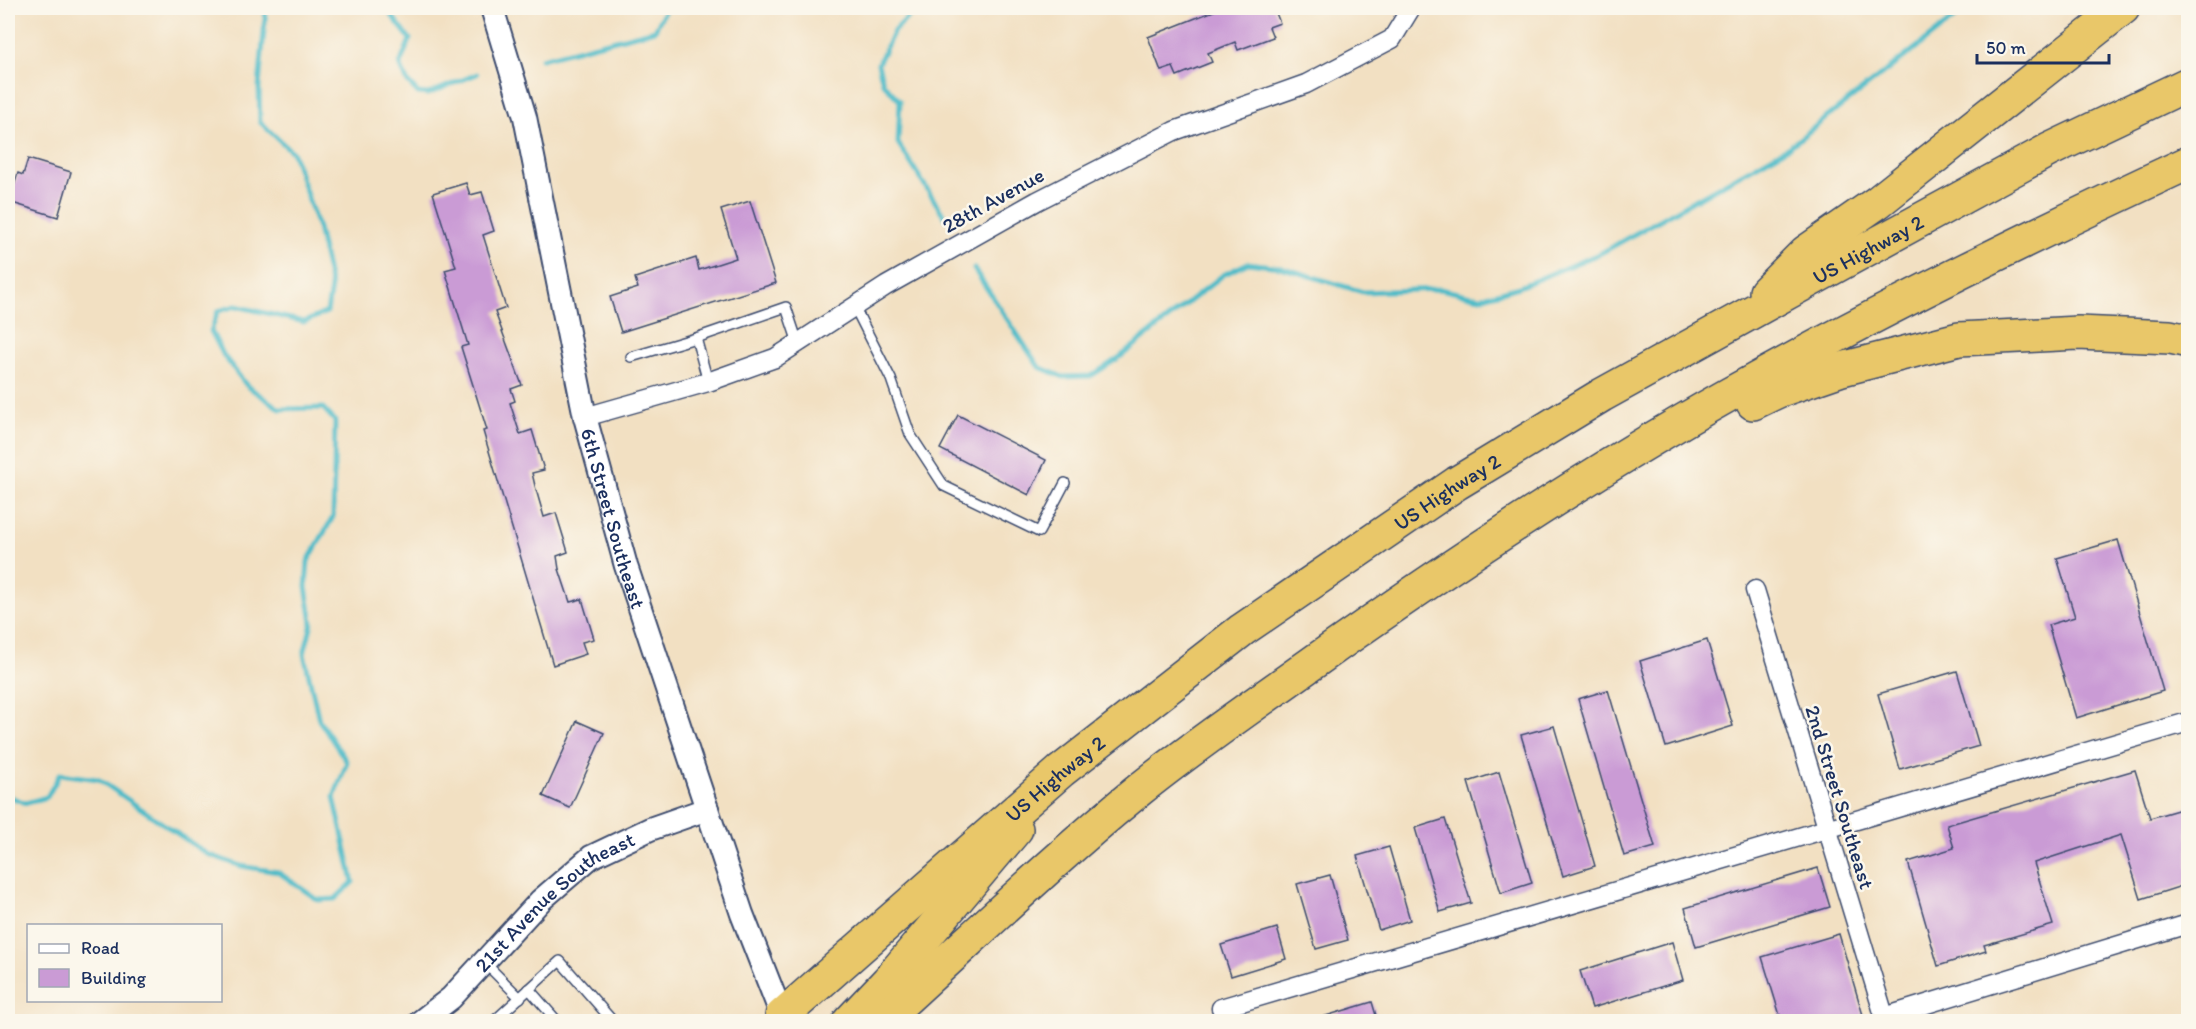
<svg xmlns="http://www.w3.org/2000/svg" width="2196" height="1029" viewBox="0 0 2196 1029" font-family="Itim,sans-serif">
	<style>
		.lines { fill: none; stroke-linecap: round; stroke-linejoin: round }
		.stream { stroke: #4ebbc8; stroke-width: 5 }
		.building { fill: #ca9bd5 }
		.service-casing { stroke: #3b4a6d; stroke-width: 12 }
		.minor-casing { stroke: #3b4a6d; stroke-width: 21 }
		.tertiary-casing { stroke: #3b4a6d; stroke-width: 26 }
		.motorway-casing { stroke: #3b4a6d; stroke-width: 36 }
		.service { stroke: #fff; stroke-width: 9 }
		.minor { stroke: #fff; stroke-width: 18 }
		.tertiary { stroke: #fff; stroke-width: 22 }
		.motorway { stroke: #e9c769; stroke-width: 33 }
		.labels { text-anchor: middle; dominant-baseline: central; stroke-width: 5; stroke-linejoin: round; paint-order: stroke }
		.street-label { font-size: 21px; fill: #1b2f5e; stroke: #fbf7ec }
	</style>
	<rect width="100%" height="100%" fill="#fbf7ec"/>
	<filter id="ink" filterUnits="userSpaceOnUse"><feTurbulence type="fractalNoise" baseFrequency=".0167" numOctaves="2"/><feDisplacementMap in="SourceGraphic" scale="12" xChannelSelector="R" yChannelSelector="G"/><feConvolveMatrix kernelMatrix="1 2 1 2 8 2 1 2 1" color-interpolation-filters="sRGB"/></filter>
	<filter id="wash" filterUnits="userSpaceOnUse"><feTurbulence type="fractalNoise" baseFrequency=".008" numOctaves="4" result="noise"/><feDisplacementMap in="SourceGraphic" scale="24" xChannelSelector="R" yChannelSelector="G"/><feGaussianBlur stdDeviation="1.35" result="paint"/><feColorMatrix in="noise" values="0 0 0 0 0 0 0 0 0 0 0 0 0 0 0 0 0 1.4 0 .05"/><feComposite in="paint" operator="in"/></filter>
	<g filter="url(#wash)">
		<rect width="100%" height="100%" fill="#f2e0c2"/>
		<g class="lines">
			<g class="stream">
				<polyline points="386,8 410,39 400,64 407,81 418,93 428,94 477,74"/>
				<polyline points="917,8 894,31 878,64 883,83 900,101 898,143 946,219"/>
				<polyline points="541,59 655,30 666,8"/>
				<polyline points="974,269 1039,367 1063,377 1091,376 1120,357 1223,275 1248,263 1280,267 1363,292 1440,289 1480,298 1519,287 1601,253 1789,147 1967,8"/>
				<polyline points="8,796 26,803 47,797 60,774 98,779 207,854 241,866 278,872 318,900 335,899 353,882 334,797 347,762 319,720 304,654 312,623 306,587 308,561 333,517 335,421 323,408 280,409 247,386 224,356 211,331 218,311 236,306 304,322 327,312 331,287 318,228 293,153 260,122 259,87 266,8"/>
			</g>
		</g>
		<g id="blocks">
			<g class="building">
				<polygon points="1221,8 1274,8 1280,23 1269,27 1273,37 1238,50 1235,42 1208,53 1212,62 1177,76 1173,67 1161,71 1148,37"/>
				<polygon points="28,159 71,172 58,217 9,202 18,173 23,175"/>
				<polygon points="466,183 470,195 482,192 494,231 483,235 506,308 495,312 522,385 511,389 515,401 510,403 520,434 532,430 544,470 532,473 535,486 544,517 556,513 568,552 557,556 559,569 570,602 582,599 594,639 582,642 586,654 553,665 483,431 487,430 461,347 468,345 445,270 456,267 433,193"/>
				<polygon points="750,201 776,283 621,332 610,297 638,288 635,278 696,258 699,270 736,258 721,210"/>
				<polygon points="958,415 1046,460 1029,495 940,449"/>
				<polygon points="2118,540 2163,691 2076,718 2048,625 2075,617 2057,558"/>
				<polygon points="1707,640 1733,726 1666,747 1640,661"/>
				<polygon points="1957,671 1979,746 1900,769 1878,694"/>
				<polygon points="1608,690 1655,847 1624,856 1578,699"/>
				<polygon points="577,721 604,733 570,808 543,796"/>
				<polygon points="1554,726 1595,866 1563,876 1521,735"/>
				<polygon points="2135,770 2150,818 2188,807 2188,884 2141,899 2121,835 2034,863 2053,925 1984,945 1986,951 1938,966 1908,862 1954,848 1947,825"/>
				<polygon points="1499,772 1532,883 1501,893 1468,782"/>
				<polygon points="1445,819 1471,903 1440,912 1415,828"/>
				<polygon points="1389,847 1410,920 1379,930 1357,856"/>
				<polygon points="1818,868 1830,907 1696,947 1685,908"/>
				<polygon points="1330,875 1348,940 1316,949 1297,884"/>
				<polygon points="1277,928 1286,959 1231,976 1221,945"/>
				<polygon points="1839,934 1865,1022 1782,1022 1762,957"/>
				<polygon points="1672,942 1683,980 1592,1008 1580,971"/>
				<polygon points="1372,1002 1378,1022 1320,1022 1319,1018"/>
			</g>
		</g>
	</g>
	<g filter="url(#ink)">
		<use href="#blocks" fill-opacity="0" stroke="#3b4a6d" stroke-width="1.5"/>
		<g class="lines">
			<defs>
				<g id="service">
					<polyline points="854,306 891,379 910,434 944,486 1039,532 1065,483"/>
					<polyline points="696,338 786,307 798,343"/>
					<polyline points="631,357 696,338 708,382"/>
					<polyline points="484,962 520,998"/>
					<polyline points="529,989 558,1022"/>
					<polyline points="493,1022 560,961 610,1018 606,1022"/>
				</g>
				<g id="minor">
					<polyline points="585,417 708,382 775,358 886,286 1037,201 1174,131 1306,84 1392,39 1411,8"/>
					<polyline points="1755,590 1886,1022"/>
					<polyline points="1221,1008 2188,722"/>
					<polyline points="1884,1017 2188,924"/>
				</g>
				<g id="tertiary">
					<path id="s1" d="M492,8L525,117L585,417L626,566L742,914L782,1016"/>
					<path id="s2" d="M420,1022L451,998L541,900L591,857L650,829L707,809"/>
				</g>
				<g id="motorway">
					<polyline points="1766,292 1806,252 1878,202 2123,8"/>
					<polyline points="1753,403 1778,391 1842,369 1959,339 2078,333 2170,337 2188,341"/>
					<path id="s3" d="M782,1016L1061,771L1242,630L1457,483L1602,395L1792,290L2049,150L2188,84"/>
					<polyline points="849,1022 888,981 1016,829"/>
					<path d="M880,1022C967,944 1049,863 1139,790C1196,744 1258,702 1318,659C1451,565 1588,474 1730,394C1879,310 2033,235 2188,163"/>
				</g>
			</defs>
			<use href="#service" class="service-casing"/>
			<use href="#minor" class="minor-casing"/>
			<use href="#tertiary" class="tertiary-casing"/>
			<use href="#motorway" class="motorway-casing"/>
			<use href="#service" class="service"/>
			<use href="#minor" class="minor"/>
			<use href="#tertiary" class="tertiary"/>
			<use href="#motorway" class="motorway"/>
		</g>
	</g>
	<g class="labels">
		<g class="street-label">
			<text transform="translate(993 200) rotate(-29)">28th Avenue</text>
			<text stroke="none"><textPath href="#s3" startOffset="1334">US Highway 2</textPath></text>
			<text stroke="none"><textPath href="#s3" startOffset="848">US Highway 2</textPath></text>
			<text stroke="none"><textPath href="#s1" startOffset="525">6th Street Southeast</textPath></text>
			<text stroke="none"><textPath href="#s3" startOffset="362">US Highway 2</textPath></text>
			<text transform="translate(1840 797) rotate(73)">2nd Street Southeast</text>
			<text stroke="none"><textPath href="#s2" startOffset="182">21st Avenue Southeast</textPath></text>
		</g>
	</g>
	<rect width="2196" height="1029" fill="none" stroke="#fbf7ec" stroke-width="30"/>
	<rect x="27" y="924" width="195" height="78" fill="#fbf7ec" stroke="#a1a7b3" stroke-width="1.5"/>
	<rect x="39" y="944" width="30" height="9" fill="#ffffff" stroke="#a1a7b3" stroke-width="1.5"/>
	<text x="81" y="954" font-size="18" fill="#1b2f5e">Road</text>
	<rect x="39" y="969" width="30" height="18" fill="#ca9bd5" stroke="#a1a7b3" stroke-width="1.5"/>
	<text x="81" y="984" font-size="18" fill="#1b2f5e">Building</text>
	<path d="M1977 54v9h132v-9" fill="none" stroke="#1b2f5e" stroke-width="3"/>
	<text x="1986" y="54" font-size="18" fill="#1b2f5e" stroke="#fbf7ec" stroke-width="4.5" paint-order="stroke">50 m</text>
</svg>
